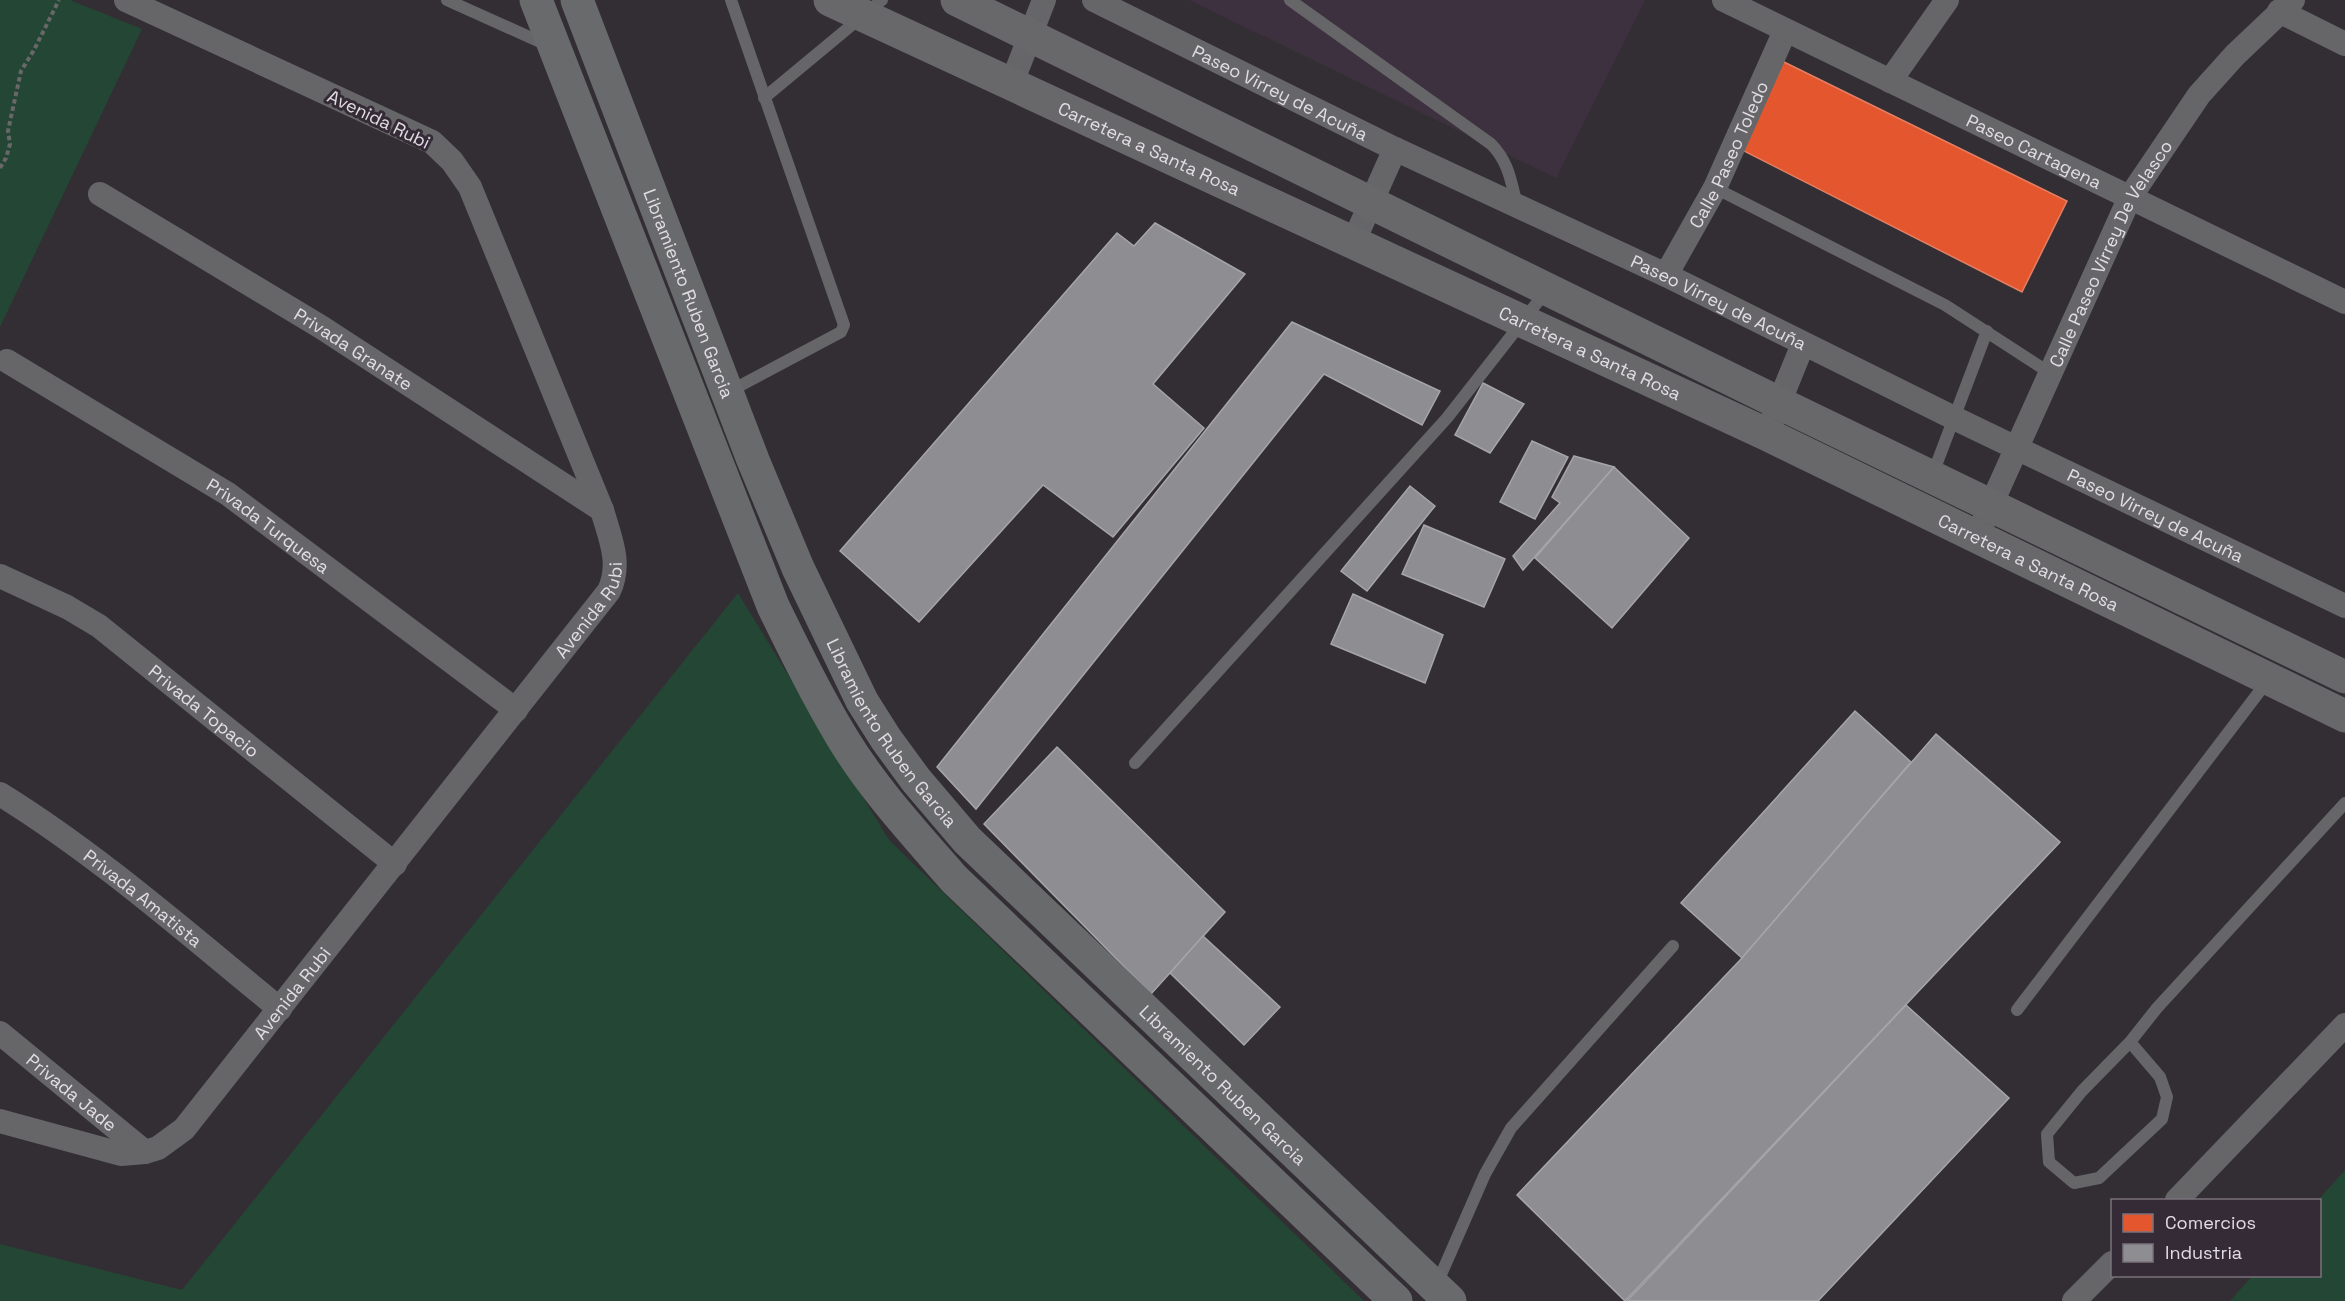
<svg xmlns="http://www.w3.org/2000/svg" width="2345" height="1301" viewBox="0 0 2345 1301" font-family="'Space Grotesk',sans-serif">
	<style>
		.built { fill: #3d313f }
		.green { fill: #244634 }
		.shops { fill: #e4572e; stroke: #e37f64; stroke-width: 1.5 }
		.industry { fill: #8d8d92; stroke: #a6a5aa; stroke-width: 1.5 }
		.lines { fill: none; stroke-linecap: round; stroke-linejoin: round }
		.path { stroke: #68676a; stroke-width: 4; stroke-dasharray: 4.5 3; stroke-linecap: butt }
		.lane { stroke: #666669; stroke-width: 12 }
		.street { stroke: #666669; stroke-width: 24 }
		.secondary { stroke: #696a6b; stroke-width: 33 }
		.primary { stroke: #68676a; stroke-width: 33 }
		.labels { text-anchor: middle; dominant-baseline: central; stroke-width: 6; stroke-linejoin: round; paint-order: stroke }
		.street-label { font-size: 18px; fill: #e2dce3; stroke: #342b36 }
	</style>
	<rect width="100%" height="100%" fill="#332e33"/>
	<polygon class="built" points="1189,0 1645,0 1556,178"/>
	<g class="green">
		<polygon points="0,0 70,0 142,29 0,327"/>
		<polygon points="738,593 889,840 1364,1301 0,1301 0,1244 182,1290"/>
		<polygon points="2345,1170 2345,1301 2230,1301 2252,1276 2320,1276 2318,1200"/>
	</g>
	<polygon class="shops" points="1782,61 2067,201 2022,292 1740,149"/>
	<g class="industry">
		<polygon points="1155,223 1245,274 1153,384 1204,428 1113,537 1043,485 919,622 840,551 1117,233 1134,246"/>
		<polygon points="1292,322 1440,391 1422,425 1324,374 976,809 937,767"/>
		<polygon points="1483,383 1524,404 1490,453 1455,435"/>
		<polygon points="1532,441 1568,457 1535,519 1500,502"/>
		<polygon points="1574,456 1614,467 1523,570 1513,556 1560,503 1552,497"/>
		<polygon points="1614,467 1689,538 1612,628 1535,558"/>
		<polygon points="1410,486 1435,506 1367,591 1341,571"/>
		<polygon points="1424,525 1505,559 1484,607 1402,574"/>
		<polygon points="1353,594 1443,635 1425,683 1331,644"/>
		<polygon points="1855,711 1911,762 1742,958 1681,903"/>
		<polygon points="1936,734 2060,842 1625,1301 1517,1195 1742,958"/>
		<polygon points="1057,747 1225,912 1151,994 984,824"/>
		<polygon points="1203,936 1280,1007 1244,1045 1170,973"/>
		<polygon points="1906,1005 2009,1098 1818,1301 1627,1301"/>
	</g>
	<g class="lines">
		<polyline class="path" points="0,168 6,158 10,144 8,131 21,71 34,50 59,0"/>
		<g class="lane">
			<polyline points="447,0 547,45"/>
			<path d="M1290,0L1491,144C1509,162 1511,182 1517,205"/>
			<polyline points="764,98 882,0"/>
			<polyline points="1715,188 1945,305 2050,373"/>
			<polyline points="730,391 841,332 844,325 731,0"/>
			<polyline points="1932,476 1987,331"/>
			<polyline points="1135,763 1447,418 1547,290"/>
			<polyline points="2017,1010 2269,679"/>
			<polyline points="2130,1042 2160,1077 2167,1097 2162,1119 2099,1178 2074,1183 2049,1162 2047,1134 2082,1091 2130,1042 2157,1008 2345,803"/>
			<polyline points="1436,1286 1485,1174 1511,1128 1673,946"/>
		</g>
		<g class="street">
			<path id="s1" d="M1094,0L1395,149L1666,275L1954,418L2345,606"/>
			<path id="s2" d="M1724,0L2345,302"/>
			<polyline points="2279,11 2345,44"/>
			<polyline points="1890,81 1947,0"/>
			<polyline points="1011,85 1044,0"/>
			<path id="s3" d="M100,194L321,327L602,510"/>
			<polyline points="1353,243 1395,149"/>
			<path id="s4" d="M1666,275L1715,188L1785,31"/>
			<path id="s5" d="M7,361L228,494L516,710"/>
			<polyline points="1773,418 1803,344"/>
			<path id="s6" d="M1976,538L2130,197L2199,95L2235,55L2293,0"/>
			<path id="s7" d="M0,576L67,607L99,626L395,864"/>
			<path id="s8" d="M0,794C100,856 189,935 280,1009"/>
			<path id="s9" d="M0,1033L145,1152"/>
			<path id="s10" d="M0,1121L121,1154L145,1152L158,1148L184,1129L609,591C622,563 610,538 602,510L470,187L452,161L432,142L126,0"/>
			<polyline points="2177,1200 2345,1025"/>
			<polyline points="2074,1301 2112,1263"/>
		</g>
		<g class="secondary">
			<path d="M536,0L773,606C795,651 817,696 843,739C874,790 915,834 954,879L1396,1301"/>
			<path id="s11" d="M577,0L753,460L798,568L862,701L886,739L916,780L967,840L1450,1301"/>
		</g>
		<g class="primary">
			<path id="s12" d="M830,0L1766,434L2345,716"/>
			<polyline points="957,0 1779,403 2345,677"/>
		</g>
	</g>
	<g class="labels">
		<g class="street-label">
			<text stroke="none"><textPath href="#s1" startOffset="208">Paseo Virrey de Acuña</textPath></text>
			<text transform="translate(379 119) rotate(26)">Avenida Rubi</text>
			<text stroke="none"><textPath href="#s12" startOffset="352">Carretera a Santa Rosa</textPath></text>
			<text stroke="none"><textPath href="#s2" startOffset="345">Paseo Cartagena</textPath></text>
			<text stroke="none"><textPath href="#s4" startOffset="136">Calle Paseo Toledo</textPath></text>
			<text stroke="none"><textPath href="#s6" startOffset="315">Calle Paseo Virrey De Velasco</textPath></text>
			<text stroke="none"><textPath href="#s11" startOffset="314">Libramiento Ruben Garcia</textPath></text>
			<text stroke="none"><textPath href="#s1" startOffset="694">Paseo Virrey de Acuña</textPath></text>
			<text stroke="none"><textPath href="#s3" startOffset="297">Privada Granate</textPath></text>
			<text stroke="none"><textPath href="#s12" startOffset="838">Carretera a Santa Rosa</textPath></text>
			<text stroke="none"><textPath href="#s1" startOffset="1180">Paseo Virrey de Acuña</textPath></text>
			<text stroke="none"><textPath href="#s5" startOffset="309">Privada Turquesa</textPath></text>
			<text stroke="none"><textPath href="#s12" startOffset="1324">Carretera a Santa Rosa</textPath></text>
			<text stroke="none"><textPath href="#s10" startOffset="855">Avenida Rubi</textPath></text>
			<text stroke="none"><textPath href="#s7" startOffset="246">Privada Topacio</textPath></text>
			<text stroke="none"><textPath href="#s11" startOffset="800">Libramiento Ruben Garcia</textPath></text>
			<text stroke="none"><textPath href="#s8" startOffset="177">Privada Amatista</textPath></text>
			<text stroke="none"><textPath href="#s10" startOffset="369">Avenida Rubi</textPath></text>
			<text stroke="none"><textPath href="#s11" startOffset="1286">Libramiento Ruben Garcia</textPath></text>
			<text stroke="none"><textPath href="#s9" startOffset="93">Privada Jade</textPath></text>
		</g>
	</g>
	<rect x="2111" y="1199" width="210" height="78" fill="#342b36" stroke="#7a727b" stroke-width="1.5"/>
	<rect x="2123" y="1214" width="30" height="18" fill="#e4572e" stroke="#7a727b" stroke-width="1.5"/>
	<text x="2165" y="1229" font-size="18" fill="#e2dce3">Comercios</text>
	<rect x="2123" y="1244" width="30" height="18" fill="#8d8d92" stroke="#7a727b" stroke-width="1.5"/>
	<text x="2165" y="1259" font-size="18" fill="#e2dce3">Industria</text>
</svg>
